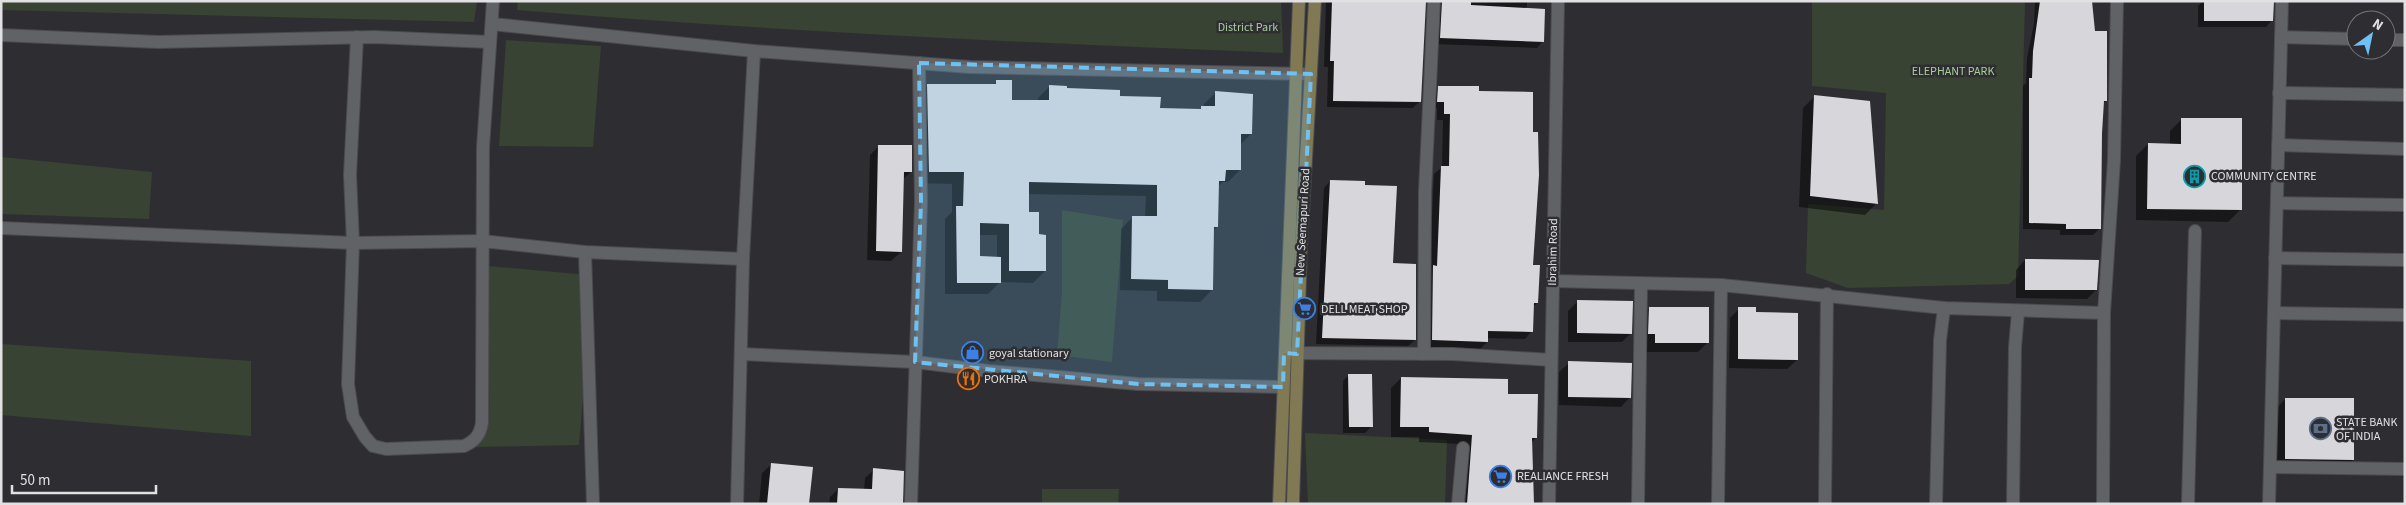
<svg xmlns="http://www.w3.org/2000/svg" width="2406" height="505" viewBox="0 0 2406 505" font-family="'Source Sans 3',sans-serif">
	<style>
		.green { fill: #384333 }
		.shadow { fill: #0007; fill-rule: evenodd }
		.building { fill: #d6d6db }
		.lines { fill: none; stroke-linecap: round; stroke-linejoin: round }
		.minor-casing { stroke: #4b4b4e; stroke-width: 14 }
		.secondary-casing { stroke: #4b4b4e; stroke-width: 14 }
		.minor { stroke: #616266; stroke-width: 12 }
		.secondary { stroke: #817854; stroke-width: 12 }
		.marked { fill: #6ec2f3; fill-opacity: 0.2; stroke: #6ec2f3; stroke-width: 4; stroke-dasharray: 10 6; stroke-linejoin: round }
		.labels { text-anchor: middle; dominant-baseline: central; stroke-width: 5; stroke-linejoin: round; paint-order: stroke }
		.park-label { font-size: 12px; fill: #a8cd9a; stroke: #2e2e32 }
		.poi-label { font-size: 12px; fill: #e1e1e3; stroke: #2e2e32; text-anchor: start }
		.street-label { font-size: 12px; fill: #e1e1e3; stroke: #2e2e32 }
	</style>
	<rect width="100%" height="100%" fill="#2e2e32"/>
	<g class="green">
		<polygon points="1,1 477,1 474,22 1,10"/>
		<path d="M518,1H1281L1283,53C1027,43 772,31 517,10Z"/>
		<polygon points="1812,1 2025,1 2018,276 2009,284 1848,288 1806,273 1808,204 1884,210 1886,93 1812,86"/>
		<polygon points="506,40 601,46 593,147 499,146"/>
		<polygon points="1,157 152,172 149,219 1,214"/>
		<polygon points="1062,210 1123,220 1112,362 1057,355 1062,291"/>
		<polygon points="487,266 588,275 586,361 579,445 476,447 478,350"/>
		<polygon points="1,344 251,361 251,436 1,415"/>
		<polygon points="1305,433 1447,440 1445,504 1308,504"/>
		<polygon points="1042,489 1119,489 1118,504 1042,504"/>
	</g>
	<g class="shadow">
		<polygon points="1326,1 1425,1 1420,101 1413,108 1327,107 1328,67 1324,67"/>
		<polygon points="1432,1 1527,1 1527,10 1543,41 1537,48 1435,44"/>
		<polygon points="2035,1 2090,1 2106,101 2102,104 2099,229 2093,235 2060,235 2060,230 2023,229 2023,86 2026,83 2027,58 2034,24"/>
		<polygon points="2203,1 2272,2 2272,20 2266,27 2198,27 2198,6"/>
		<path d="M997,82L1011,101H1038V98L1050,86L1119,97L1159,109L1199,110L1204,108V104L1216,92L1251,134L1240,145V170L1228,182H1223L1217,187V227L1213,231L1212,290L1200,302L1157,301V291L1120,290L1121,229L1133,217H1145L1146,196L1028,194V214L1037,236L1045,271L1033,283L1000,282L988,294H945V219L952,212V184L917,183L916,97L928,85H993ZM979,235H997V258H978Z"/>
		<polygon points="1439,87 1537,303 1533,307 1532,331 1525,339 1487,338 1487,342 1480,349 1426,347 1434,174 1442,167 1443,120 1437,120 1437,108 1431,108 1431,94"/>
		<polygon points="1815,96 1876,204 1865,215 1799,207 1803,108"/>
		<polygon points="2182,119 2240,210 2228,222 2136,220 2136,156 2148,144 2170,145 2170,131"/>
		<polygon points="879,146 911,172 902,180 901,252 891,261 867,260 870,155"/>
		<polygon points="1330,181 1391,264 1415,340 1408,346 1316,344 1324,188"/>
		<polygon points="2025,260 2096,290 2087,299 2016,298 2016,270"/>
		<polygon points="1578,301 1631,333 1622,342 1568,342 1568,311"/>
		<polygon points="1649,308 1707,343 1698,352 1646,352 1640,317"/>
		<polygon points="1739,309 1755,314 1797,360 1787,369 1729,368 1730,318"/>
		<polygon points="1569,363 1630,397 1621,407 1559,405 1559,372"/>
		<polygon points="1349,375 1372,426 1365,433 1343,433 1343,381"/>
		<polygon points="1401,378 1507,395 1536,438 1531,443 1533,504 1458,504 1463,444 1419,442 1419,437 1391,437 1391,388"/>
		<polygon points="2285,399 2353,460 2344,469 2276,468 2276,409"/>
		<polygon points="772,464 808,504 759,504 762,473"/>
		<polygon points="874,470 901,504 829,504 830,497 838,489 864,490 865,478"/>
	</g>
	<g class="building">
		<polygon points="1332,1 1426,1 1421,102 1333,101 1334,61 1330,61"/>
		<polygon points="1442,1 1471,1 1471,5 1545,9 1544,42 1440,38"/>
		<polygon points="2040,1 2092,1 2095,31 2107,31 2107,101 2104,101 2102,133 2101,229 2066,229 2066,224 2029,223 2029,78 2032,78 2033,51"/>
		<polygon points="2204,1 2274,1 2273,21 2204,21"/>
		<polygon points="996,80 1012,80 1012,100 1049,100 1049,85 1067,86 1067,88 1120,90 1120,96 1161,97 1160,108 1201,109 1201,106 1215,106 1215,91 1253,94 1252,134 1241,134 1241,170 1226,170 1225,181 1219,181 1218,227 1214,227 1213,290 1168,289 1168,280 1131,279 1132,216 1157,216 1157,185 1029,182 1029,212 1039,212 1039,234 1046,235 1046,271 1009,271 1009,224 980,223 980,256 1001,257 1001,283 957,283 956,206 963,206 964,172 929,172 927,84 996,84"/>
		<polygon points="1438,86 1479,86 1479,91 1533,92 1533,132 1538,132 1539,175 1533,265 1540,265 1538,303 1534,303 1533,332 1488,331 1488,342 1432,340 1433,265 1437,266 1441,166 1449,166 1450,114 1444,114 1444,102 1437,102"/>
		<polygon points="1814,95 1870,101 1878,204 1810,196"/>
		<polygon points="2181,118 2242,118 2242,210 2147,209 2148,143 2181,144"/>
		<polygon points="878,145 912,145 912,172 904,172 902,252 876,251"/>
		<polygon points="1330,180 1365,181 1365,185 1397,186 1393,263 1416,264 1416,340 1322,338"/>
		<polygon points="2025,259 2099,260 2097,290 2025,290"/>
		<polygon points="1577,300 1633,301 1632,334 1577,333"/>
		<polygon points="1649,307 1709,307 1709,343 1655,343 1655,334 1648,334"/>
		<polygon points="1738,307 1756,307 1756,312 1798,313 1798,360 1738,359"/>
		<polygon points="1568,361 1632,363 1631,398 1568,397"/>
		<polygon points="1348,374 1372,374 1373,427 1349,427"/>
		<polygon points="1401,377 1508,379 1508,394 1538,394 1537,438 1532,438 1534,504 1467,504 1472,435 1429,432 1429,427 1400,427"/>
		<polygon points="2285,398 2354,398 2354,460 2285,459"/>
		<polygon points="771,463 813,467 809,504 767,504"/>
		<polygon points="873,468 904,471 903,504 837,504 838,488 872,489"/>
	</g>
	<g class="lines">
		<defs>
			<g id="minor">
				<polyline points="492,24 754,51 970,67 1311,74"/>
				<polyline points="1,35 158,42 374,37 490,42"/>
				<path d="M357,37L350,175L353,243L348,384L353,417L365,437L373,446L386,449L464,446C475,441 480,435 482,423L483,147L493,1"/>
				<polyline points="2281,37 2356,39"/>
				<polyline points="2386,40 2405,40"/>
				<polyline points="2279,93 2405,95"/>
				<polyline points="2278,145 2405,149"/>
				<polyline points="2277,203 2405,205"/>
				<polyline points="1,228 353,243 482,241 585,252 743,259"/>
				<polyline points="585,252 593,504"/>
				<polyline points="2275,258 2405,260"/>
				<polyline points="1553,281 1721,285 1944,308 2104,313"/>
				<polyline points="2274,313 2405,315"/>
				<polyline points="1287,353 1453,354 1551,360"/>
				<polyline points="741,354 915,362 989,371 1138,384 1283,387"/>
				<polyline points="1424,354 1425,191 1434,1"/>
				<polyline points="2270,467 2405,469"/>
				<polyline points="737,504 743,259 754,51"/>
				<polyline points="911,504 921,202 919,63"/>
				<polyline points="1458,504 1463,448"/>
				<polyline points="1549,504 1558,1"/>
				<polyline points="1638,504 1641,284"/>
				<polyline points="1718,504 1721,285"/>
				<polyline points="1825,504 1827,294"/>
				<polyline points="1936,504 1940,340 1944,308"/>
				<polyline points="2013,504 2015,347 2018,312"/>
				<polyline points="2103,504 2104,313 2114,160 2117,1"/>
				<polyline points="2188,504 2195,231"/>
				<polyline points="2269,504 2282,1"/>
			</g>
			<g id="secondary">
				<polyline points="1279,504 1299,1"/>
				<polyline points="1293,504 1301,246 1315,1"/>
			</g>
		</defs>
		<use href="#minor" class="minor-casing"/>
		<use href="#secondary" class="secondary-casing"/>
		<use href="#minor" class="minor"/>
		<use href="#secondary" class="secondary"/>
	</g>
	<path class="marked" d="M919,63L1311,74L1297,354L1284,353L1283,387L1138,384L915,362L921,202Z"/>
	<defs>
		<symbol id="building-ring" viewBox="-11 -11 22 22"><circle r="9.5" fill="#2e2e32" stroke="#0f9aa8" stroke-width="1.5"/><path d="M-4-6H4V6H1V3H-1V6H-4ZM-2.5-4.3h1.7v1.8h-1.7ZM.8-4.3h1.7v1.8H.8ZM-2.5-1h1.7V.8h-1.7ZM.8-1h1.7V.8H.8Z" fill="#0f9aa8"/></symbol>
		<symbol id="supermarket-ring" viewBox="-11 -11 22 22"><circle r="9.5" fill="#2e2e32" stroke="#3f7fe0" stroke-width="1.5"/><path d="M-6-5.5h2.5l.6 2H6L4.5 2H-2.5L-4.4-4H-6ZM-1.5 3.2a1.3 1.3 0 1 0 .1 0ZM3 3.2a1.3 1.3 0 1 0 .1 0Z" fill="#3f7fe0"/></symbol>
		<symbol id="shop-ring" viewBox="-11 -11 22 22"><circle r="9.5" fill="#2e2e32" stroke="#3f7fe0" stroke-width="1.5"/><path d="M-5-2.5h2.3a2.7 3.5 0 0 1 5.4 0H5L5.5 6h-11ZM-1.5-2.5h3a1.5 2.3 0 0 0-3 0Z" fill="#3f7fe0"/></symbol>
		<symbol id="restaurant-ring" viewBox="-11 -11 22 22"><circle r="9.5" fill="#2e2e32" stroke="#e8710a" stroke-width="1.5"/><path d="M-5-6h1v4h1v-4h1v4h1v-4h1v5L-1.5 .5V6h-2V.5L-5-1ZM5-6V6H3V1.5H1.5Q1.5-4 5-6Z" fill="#e8710a"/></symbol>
		<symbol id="bank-ring" viewBox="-11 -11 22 22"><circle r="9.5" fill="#2e2e32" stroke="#5c6f8a" stroke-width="1.5"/><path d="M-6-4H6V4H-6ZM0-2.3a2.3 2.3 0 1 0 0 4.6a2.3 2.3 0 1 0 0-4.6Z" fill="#5c6f8a"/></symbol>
	</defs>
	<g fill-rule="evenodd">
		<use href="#building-ring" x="2182" y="164" width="25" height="25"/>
		<use href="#supermarket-ring" x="1292" y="296" width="25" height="25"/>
		<use href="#shop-ring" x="960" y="340" width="25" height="25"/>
		<use href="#restaurant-ring" x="956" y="366" width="25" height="25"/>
		<use href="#bank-ring" x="2308" y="416" width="25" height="25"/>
		<use href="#supermarket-ring" x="1488" y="464" width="25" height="25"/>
	</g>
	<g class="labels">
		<g class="park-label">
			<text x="1248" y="27">District Park</text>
			<text x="1953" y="71">ELEPHANT PARK</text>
		</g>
		<g class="poi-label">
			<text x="2211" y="176">COMMUNITY CENTRE</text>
			<text x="1321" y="309">DELL MEAT SHOP</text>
			<text x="989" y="353">goyal stationary</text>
			<text x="984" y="379">POKHRA</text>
			<text x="2336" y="422">STATE BANK<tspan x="2336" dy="14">OF INDIA</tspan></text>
			<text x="1517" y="476">REALIANCE FRESH</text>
		</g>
		<g class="street-label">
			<text transform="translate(1303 222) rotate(-87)">New Seemapuri Road</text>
			<text transform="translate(1553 252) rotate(-89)">Ibrahim Road</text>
		</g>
	</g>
	<rect width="2406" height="505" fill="none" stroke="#e1e1e3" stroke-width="5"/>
	<g transform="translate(2371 35) rotate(33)"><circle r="24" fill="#2e2e32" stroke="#767679"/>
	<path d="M0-4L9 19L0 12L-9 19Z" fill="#6ec2f3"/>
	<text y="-8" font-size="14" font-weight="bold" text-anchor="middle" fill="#e1e1e3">N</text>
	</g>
	<path d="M12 485v8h144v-8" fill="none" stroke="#e1e1e3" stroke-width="2.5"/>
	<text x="20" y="485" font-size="15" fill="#e1e1e3" stroke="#2e2e32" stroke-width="4" paint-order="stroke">50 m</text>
</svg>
